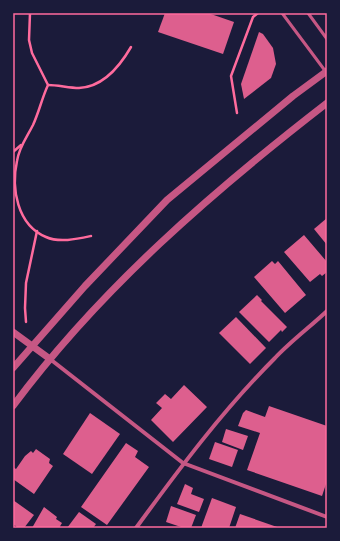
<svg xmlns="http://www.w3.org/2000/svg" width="340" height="541" viewBox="0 0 340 541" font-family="Jost,sans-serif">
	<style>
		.building { fill: #dd5f8e }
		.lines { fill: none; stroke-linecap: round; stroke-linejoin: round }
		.path { stroke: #ff6b9d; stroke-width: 2.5 }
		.service { stroke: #c65784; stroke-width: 3 }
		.minor { stroke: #c65784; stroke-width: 4 }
		.tertiary { stroke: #c65784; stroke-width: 7 }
		.neatline { fill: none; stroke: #ff6b9d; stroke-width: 1.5 }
	</style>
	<rect width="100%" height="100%" fill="#1b1b3a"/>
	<g class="building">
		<polygon points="165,13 208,13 234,22 223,54 158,32"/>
		<polygon points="259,32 263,34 273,48 276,64 271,78 244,99 241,84"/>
		<polygon points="327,218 327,245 314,229"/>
		<polygon points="304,235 327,262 327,272 322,276 320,274 310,282 284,252"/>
		<polygon points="272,261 275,264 278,261 306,295 285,313 254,277"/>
		<polygon points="257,295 262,300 261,301 287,327 282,332 281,330 269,342 239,312"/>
		<polygon points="236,317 266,348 250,364 219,333"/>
		<polygon points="184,385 207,407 173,442 151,420 162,408 156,403 165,394 171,399"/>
		<polygon points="269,406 327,426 327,481 322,496 247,470 260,433 238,426 243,413 246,410 265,417"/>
		<polygon points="90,413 120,434 92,474 63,454"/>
		<polygon points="226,429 248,436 243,450 222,442"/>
		<polygon points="215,442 238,450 232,467 209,459"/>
		<polygon points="126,443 138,451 135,457 149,467 107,525 81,507"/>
		<polygon points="36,449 50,459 49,463 53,466 34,494 13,479 13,467 16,469 25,456 31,451 33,453"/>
		<polygon points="185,484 193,488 191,494 204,499 199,512 177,504"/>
		<polygon points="212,498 236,507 229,528 201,528"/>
		<polygon points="13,500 34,515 24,528 18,528 13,524"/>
		<polygon points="171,506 196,515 191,528 184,528 166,522"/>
		<polygon points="44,507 57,517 56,519 62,523 59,528 32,528"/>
		<polygon points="79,512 96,524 93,528 67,528"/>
		<polygon points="240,514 280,528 235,528"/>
	</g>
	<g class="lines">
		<g class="path">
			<path d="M30,13L29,40L32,53L48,85C42,98 39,112 33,125C27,137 19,147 17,161C11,188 17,225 46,237C59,243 77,239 91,236"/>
			<path d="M48,85C58,85 69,88 79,88C103,87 120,66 131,47"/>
			<polyline points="237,113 231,76 253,17 258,13"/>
			<polyline points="13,152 21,145"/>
			<polyline points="26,322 25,308 26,283 37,231"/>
		</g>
		<g class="service">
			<polyline points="282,13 326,72"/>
			<polyline points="308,13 327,39"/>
		</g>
		<g class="minor">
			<polyline points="50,359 183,463 327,517"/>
			<path d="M136,528C179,469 223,410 275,358C291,341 310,327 327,311"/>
		</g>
		<g class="tertiary">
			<polyline points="13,332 50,359"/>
			<polyline points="13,368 85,286 167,200 293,96 327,71"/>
			<path d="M13,406C100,289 212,192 327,103"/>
		</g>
	</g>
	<rect width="340" height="541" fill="none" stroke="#1b1b3a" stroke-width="28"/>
	<rect x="14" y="14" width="312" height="513" class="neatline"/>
</svg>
